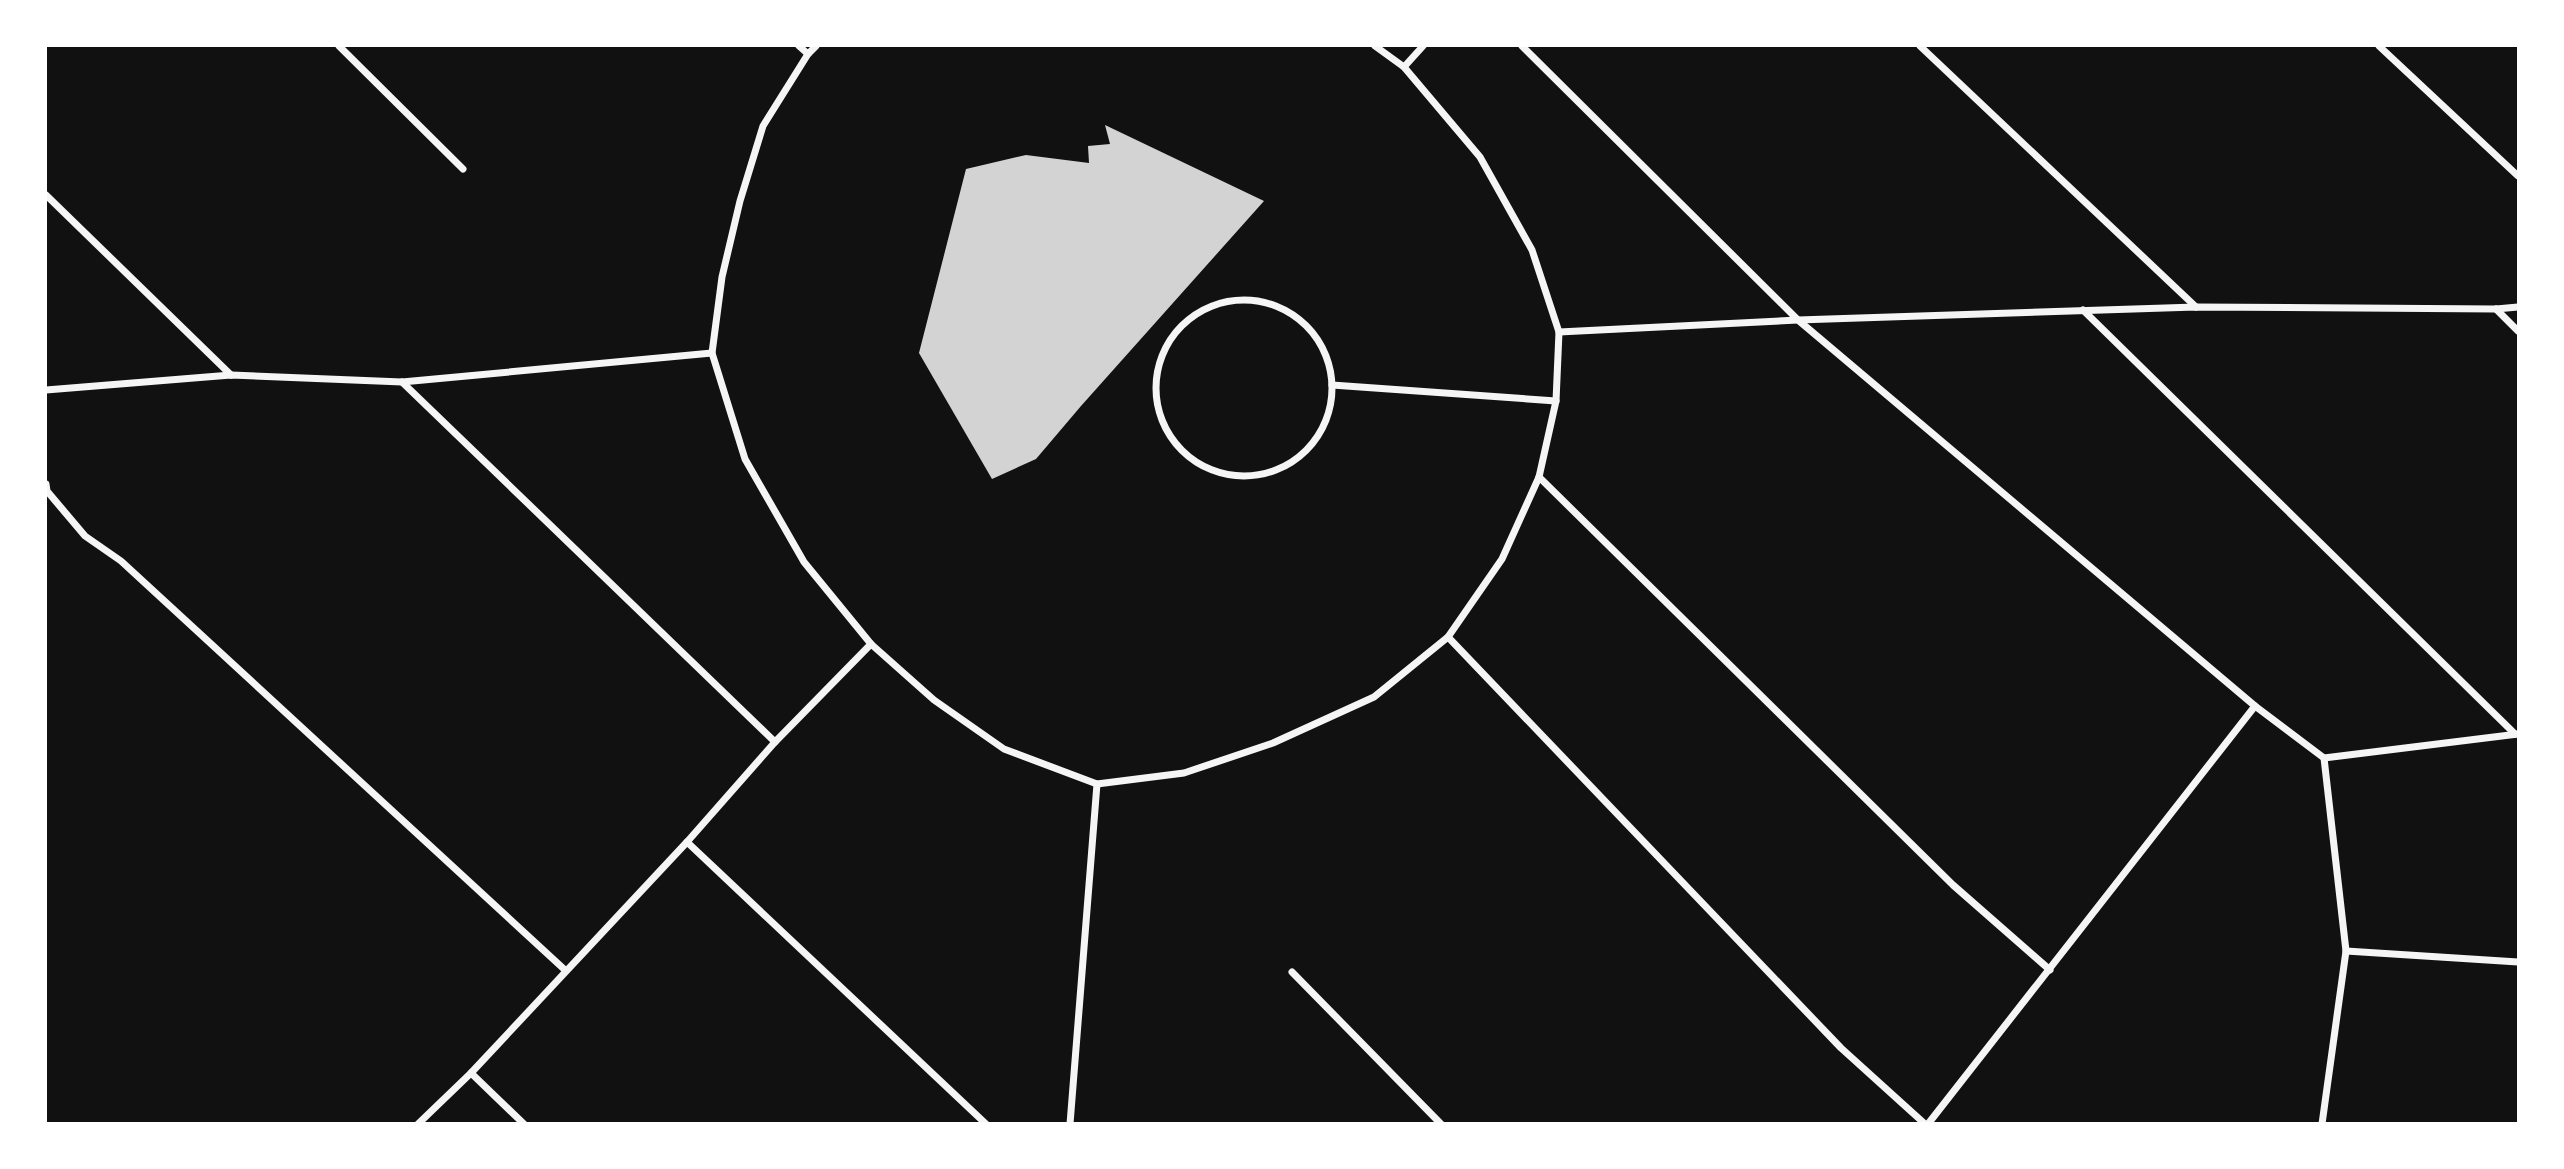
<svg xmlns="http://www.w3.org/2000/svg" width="2564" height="1169" viewBox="0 0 2564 1169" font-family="Commissioner,sans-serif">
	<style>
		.building { fill: #d3d3d3 }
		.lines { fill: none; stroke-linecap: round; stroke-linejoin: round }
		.minor { stroke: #f5f5f5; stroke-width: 7 }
	</style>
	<rect width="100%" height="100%" fill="#111"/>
	<polygon class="building" points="1105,125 1264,201 1081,406 1036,459 992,479 919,353 966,169 1026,155 1089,163 1088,146 1110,144"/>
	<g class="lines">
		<g class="minor">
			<polyline points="339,46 463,169"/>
			<polyline points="799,46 808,54"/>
			<polyline points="816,46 808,54 763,126 740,201 722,277 712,353 745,459 804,562 871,644 934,700 1004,749 1097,784 1184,773 1273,743 1374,697 1448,637 1502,559 1539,477 1556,401 1559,332 1532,250 1480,157 1404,67 1375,46"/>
			<polyline points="1522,46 1798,320 2255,706 2324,758 2346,951 2322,1124"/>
			<polyline points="1920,46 2196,307"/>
			<polyline points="2379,46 2518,176"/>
			<polyline points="1404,67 1423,46"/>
			<polyline points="46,195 231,375"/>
			<circle cx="1244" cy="388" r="88"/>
			<polyline points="2496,309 2518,331"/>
			<polyline points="2083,310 2515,734"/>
			<polyline points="1559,332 1798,320 2196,307 2496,309 2518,307"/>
			<polyline points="402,382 775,742"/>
			<polyline points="1332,385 1556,401"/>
			<polyline points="46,390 231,375 402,382 712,353"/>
			<polyline points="1539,477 1953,885 2050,970"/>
			<polyline points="46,484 47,491 85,536 121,561 565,970"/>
			<polyline points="1448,637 1841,1048 1925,1124"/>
			<polyline points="2324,758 2518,734"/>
			<polyline points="687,842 986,1124"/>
			<polyline points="2346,951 2518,962"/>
			<polyline points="1292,972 1441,1124"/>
			<polyline points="471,1073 524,1124"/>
			<polyline points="418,1124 471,1073 687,842 775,742 871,644"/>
			<polyline points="1070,1124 1097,784"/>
			<polyline points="1928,1124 2255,706"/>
		</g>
	</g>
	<rect width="2564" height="1169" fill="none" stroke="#ffffff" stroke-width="94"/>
</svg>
